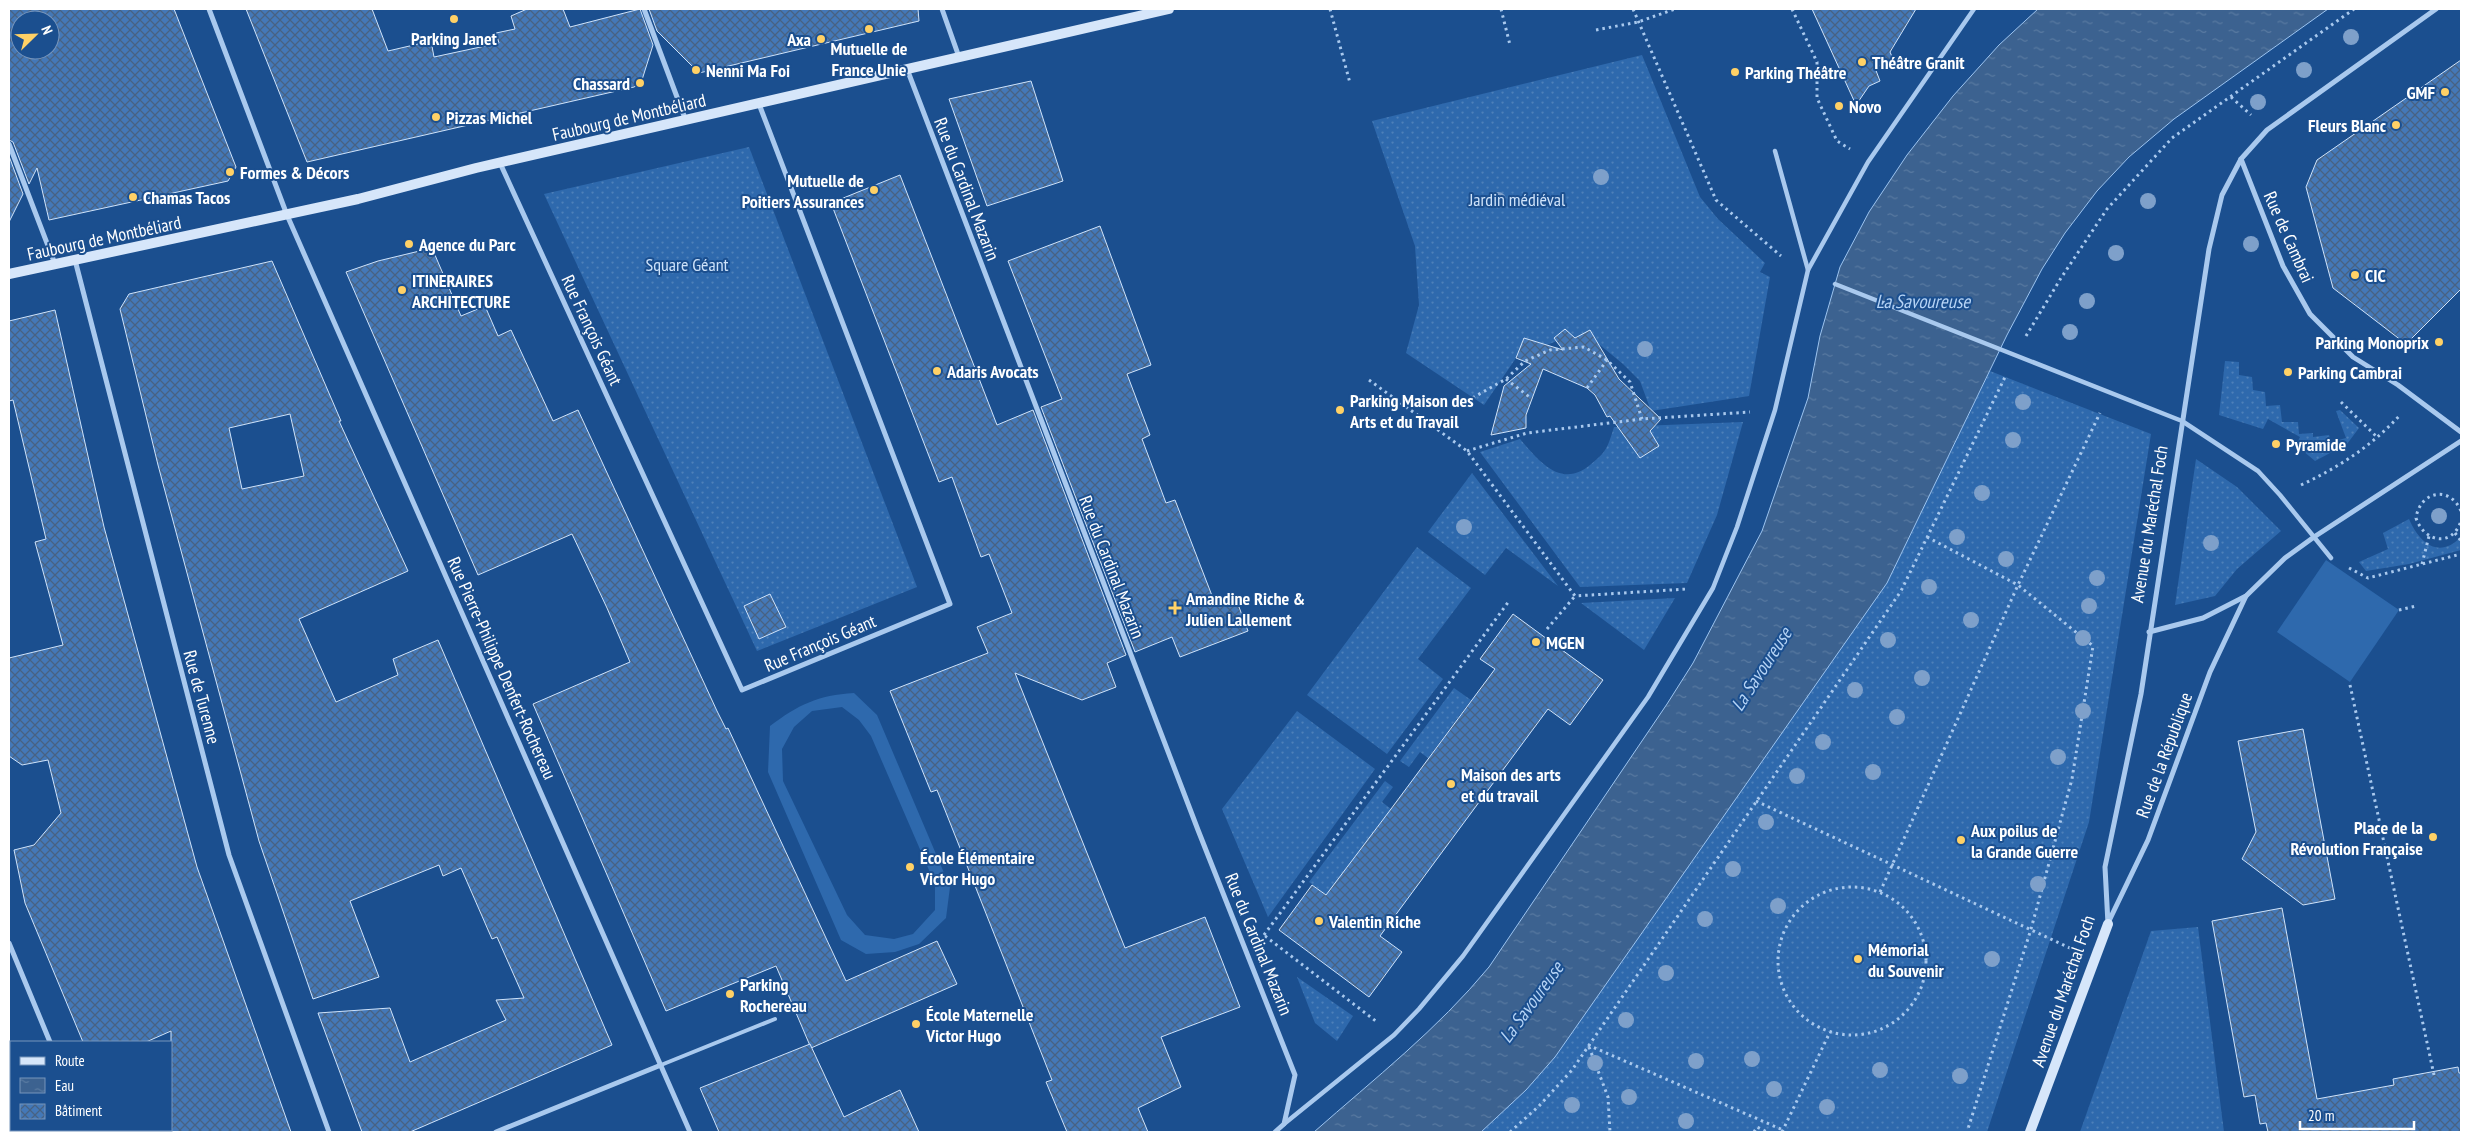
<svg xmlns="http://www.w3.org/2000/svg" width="2470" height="1141" viewBox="0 0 2470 1141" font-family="'PT Sans Narrow',sans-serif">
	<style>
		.grass { fill: url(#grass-dots) }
		.garden { fill: #2e69ad; fill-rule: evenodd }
		.water { fill: url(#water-ripples); stroke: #9cc4f0 }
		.building { fill: url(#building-cross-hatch); stroke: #cfe3fa; fill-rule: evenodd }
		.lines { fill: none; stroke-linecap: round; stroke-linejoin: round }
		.path { stroke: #a9c9ee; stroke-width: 3; stroke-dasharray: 2.5 4; stroke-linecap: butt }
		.service { stroke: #a9c9ee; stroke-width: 4 }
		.pedestrian { stroke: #a9c9ee; stroke-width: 4.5 }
		.minor { stroke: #a9c9ee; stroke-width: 5 }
		.secondary { stroke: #d6e6fa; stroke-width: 10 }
		.tree { fill: #7ea0ca }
		.poi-dot { fill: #ffd166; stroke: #1b4f8f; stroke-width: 2 }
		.labels { text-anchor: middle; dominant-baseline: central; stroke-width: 4; stroke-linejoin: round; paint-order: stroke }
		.poi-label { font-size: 18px; font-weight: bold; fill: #fff; stroke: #1b4f8f; text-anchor: start }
		.street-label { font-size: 18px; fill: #fff; stroke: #1b4f8f }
		.park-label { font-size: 18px; fill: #cfe3fa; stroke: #1b4f8f }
		.water-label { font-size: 19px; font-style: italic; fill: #b5d3f5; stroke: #1b4f8f }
	</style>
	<defs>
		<pattern id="grass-dots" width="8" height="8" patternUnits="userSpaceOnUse" patternTransform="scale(1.25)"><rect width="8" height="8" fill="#2e69ad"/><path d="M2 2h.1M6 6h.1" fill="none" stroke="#4d80b9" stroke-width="1.8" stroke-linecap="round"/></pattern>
		<pattern id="water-ripples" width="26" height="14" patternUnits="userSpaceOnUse" patternTransform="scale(1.25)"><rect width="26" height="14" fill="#3c6290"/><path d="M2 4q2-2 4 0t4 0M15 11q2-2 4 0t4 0" fill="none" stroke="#597aa1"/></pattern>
		<pattern id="building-cross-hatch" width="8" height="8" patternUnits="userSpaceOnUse" patternTransform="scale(1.25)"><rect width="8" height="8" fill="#4478b7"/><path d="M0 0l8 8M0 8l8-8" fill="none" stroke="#486282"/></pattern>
	</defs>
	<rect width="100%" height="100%" fill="#1b4f8f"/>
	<g class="grass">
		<polygon points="1642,55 1700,197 1718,219 1765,263 1760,272 1770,277 1749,396 1651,411 1640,381 1623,364 1600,345 1566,337 1516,358 1484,405 1406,353 1419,305 1415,246 1372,121"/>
		<polygon points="749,147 917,587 757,651 544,194"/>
		<polygon points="2225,361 2239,362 2239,375 2252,377 2253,390 2265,392 2266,406 2280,405 2282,422 2298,422 2299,434 2313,433 2313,437 2329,435 2331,442 2346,438 2336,411 2340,410 2359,428 2347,444 2315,461 2296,445 2300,437 2268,419 2263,429 2219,415"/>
		<polygon points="1990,371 2151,434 2089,822 1987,1132 1481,1132 1526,1090 1555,1057 1887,583"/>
		<path d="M1743,422L1717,515L1687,583L1580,587L1480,452L1520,439C1539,461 1561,489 1590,465C1607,451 1607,449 1614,427Z"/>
		<polygon points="2196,459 2237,487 2281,531 2237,569 2215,596 2175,605"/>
		<polygon points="1472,473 1558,586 1506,548 1485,575 1428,532"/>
		<path d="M2409,519C2420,544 2439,559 2461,537V550L2409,564L2366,571L2359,562L2388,549L2383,533Z"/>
		<polygon points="1417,547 1471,588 1418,659 1443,679 1387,754 1307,695"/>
		<polygon points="1675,598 1644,650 1581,603"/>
		<polygon points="1454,688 1471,700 1428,758 1420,752 1409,767 1400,761"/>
		<polygon points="1297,711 1375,769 1268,917 1222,809"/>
		<polygon points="1385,781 1393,787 1382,802 1391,809 1353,859 1329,897 1309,882"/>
		<polygon points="2198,927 2224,1132 2080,1132 2151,931"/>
		<polygon points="1297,977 1353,1016 1337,1041 1315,1023"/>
	</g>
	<g class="garden">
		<polygon points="2326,560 2399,610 2350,682 2277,632"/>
		<path d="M854,693L877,715L950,887L946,918L919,944L895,952L866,954L841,940L768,772L770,726C798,705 818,695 854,693ZM842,707L859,720L871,736L935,884V910L913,934L894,939L865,935L847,915L783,781L782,749L794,727L812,711Z"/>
	</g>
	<path class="water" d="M2038,9H2328L2174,119L2129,157L2097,191L2065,233L2042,269L2007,335L1887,583L1555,1057L1526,1090L1481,1132H1314C1374,1079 1438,1029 1489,967L1667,704L1693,663L1762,531L1808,398L1820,336L1840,267L1869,212L1907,155L1953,96L1999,45Z"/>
	<g class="building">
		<path d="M9,9H174L236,167L228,181L49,220L37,168L29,184L13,142L9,140ZM20,20H50V50H20Z"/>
		<polygon points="246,9 372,9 388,51 431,41 434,57 499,43 496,33 515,29 511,16 527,9 563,9 570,27 640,9 653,45 641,83 634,87 307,162"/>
		<polygon points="649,9 918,9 919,21 699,73 657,31"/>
		<polygon points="1812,9 1916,9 1890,52 1893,59 1875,68 1880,81 1869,86 1856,105"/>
		<polygon points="2461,60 2461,289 2406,344 2333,288 2306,187 2317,160"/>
		<polygon points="1031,81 1063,181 987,206 949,99"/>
		<polygon points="9,156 23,194 9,222"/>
		<polygon points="900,175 997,425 1033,410 1126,655 1107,663 1116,687 1082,700 1015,673 1125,948 1205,917 1240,1007 1161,1037 1181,1087 1138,1108 1148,1132 1067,1132 1046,1082 1052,1080 937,790 931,792 890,691 988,653 977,627 1012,613 989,554 981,557 952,477 939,482 831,203"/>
		<polygon points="1100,226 1151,365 1127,374 1150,435 1142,439 1166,503 1175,500 1216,606 1236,599 1248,631 1180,657 1172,637 1135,652 1041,407 1062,399 1008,261"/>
		<polygon points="432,248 461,316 485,306 498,336 511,330 553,421 578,410 717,711 726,729 728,728 846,981 937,941 957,984 811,1048 776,966 666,1011 533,704 630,662 607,608 572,534 478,575 346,272 378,261"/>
		<path d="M272,261L341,421H339L408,571L299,619L336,702L398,675L393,659L438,640L612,1045L410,1132H362L318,1013L390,1008L410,1062L506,1020L496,1000L524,998L497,937L492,939L461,868L443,876L439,865L350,901L379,977L313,999L259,841L158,465L120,309L129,294ZM290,414L304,476L242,489L229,428Z"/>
		<polygon points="55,310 104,527 197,867 291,1132 171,1132 171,1031 146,1042 83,1042 25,903 14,850 34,845 61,813 48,760 22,765 9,756 9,658 63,645 35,542 46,539 13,400 9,401 9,321"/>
		<polygon points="1565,329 1575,338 1590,330 1619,379 1661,419 1650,431 1659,446 1640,458 1610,416 1607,417 1595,395 1587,388 1543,369 1526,415 1526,428 1491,435 1504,386 1531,364 1516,358 1524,338 1563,350 1554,338"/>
		<polygon points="770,594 786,627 759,639 744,606"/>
		<polygon points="1513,614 1603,680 1570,725 1548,709 1380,936 1402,952 1369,997 1279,930 1312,885 1326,895 1391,809 1495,669 1480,659"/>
		<polygon points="2303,729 2335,899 2303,905 2242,859 2256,832 2238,741"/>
		<polygon points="2282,908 2317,1099 2394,1085 2393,1079 2458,1067 2459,1073 2461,1073 2461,1132 2268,1132 2266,1123 2260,1124 2255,1095 2244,1097 2212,921"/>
		<polygon points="810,1044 844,1117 900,1090 919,1132 719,1132 700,1088"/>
	</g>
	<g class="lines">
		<g class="path">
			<polyline points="1330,9 1350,83"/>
			<polyline points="1501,9 1510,45"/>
			<polyline points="1633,9 1716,200 1781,256"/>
			<polyline points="1792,9 1817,62 1817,98 1837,141 1850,149"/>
			<polyline points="1596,30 1638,22 1675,9"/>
			<polyline points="2231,97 2251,115"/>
			<polyline points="2026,336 2061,278 2107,209 2172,138 2354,9"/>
			<polyline points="1506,379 1532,399"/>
			<polyline points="1369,380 1467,451 1575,596 1687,589"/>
			<polyline points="1587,388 1607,360"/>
			<polyline points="1467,401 1506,379 1525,361 1550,350 1584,347 1607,360 1630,382 1642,419"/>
			<polyline points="2341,402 2377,437"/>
			<polyline points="1467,451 1527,433 1642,419 1750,412"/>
			<path d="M2301,485C2339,467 2372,446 2401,414"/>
			<path d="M2461,511C2450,485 2420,491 2416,518C2424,542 2452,548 2461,521"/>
			<polyline points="2455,533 2461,541"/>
			<polyline points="1927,537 2018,585 2093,646 2072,779 2031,929 1967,1132"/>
			<polyline points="2422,564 2429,536"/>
			<polyline points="2349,568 2368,578 2461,554"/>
			<polyline points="2399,610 2416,606"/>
			<polyline points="1547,629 1575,596"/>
			<polyline points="2350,685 2434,1075"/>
			<polyline points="1756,801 2072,949"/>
			<circle cx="1852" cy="961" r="74"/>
			<polyline points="1880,892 2018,585 2100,413"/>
			<polyline points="1264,935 1509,601"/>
			<polyline points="1265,936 1377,1022"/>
			<polyline points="1588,1045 1783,1130"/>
			<polyline points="1589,1047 1608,1097 1610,1132"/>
			<polyline points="1510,1132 1539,1106 1572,1070 1901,591 2006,375"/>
			<polyline points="1754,1132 1757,1127 1767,1132"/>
			<polyline points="1782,1132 1830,1032"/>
		</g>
		<polyline class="service" points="661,1065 775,1019"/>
		<g class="pedestrian">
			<polyline points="1775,151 1808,270"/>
			<polyline points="1835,284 2182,421 2258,471 2280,495 2331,558"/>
			<polyline points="1284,1124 1394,1035 1419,1009 1463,956 1648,697 1713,588 1737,527 1775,410 1808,270 1868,162 1974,9"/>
		</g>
		<g class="minor">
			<polyline points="209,9 287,215 690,1132"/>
			<polyline points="644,9 686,121"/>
			<polyline points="942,9 959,57"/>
			<polyline points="907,69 1198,830 1295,1075 1284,1124 1275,1132"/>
			<polyline points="9,144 55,264"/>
			<polyline points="2241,159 2283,266 2310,314 2353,357 2398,385 2461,432"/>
			<polyline points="500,163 742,690 950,604 759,104"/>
			<polyline points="75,260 229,855 329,1132"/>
			<polyline points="2149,632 2203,618 2246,596 2285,558 2314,537 2461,441"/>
			<polyline points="2108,923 2148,840 2210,672 2246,596"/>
			<polyline points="2108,924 2105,867 2141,694 2209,249 2222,195 2241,159 2267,130 2436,9"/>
			<polyline points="9,943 50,1042"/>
			<polyline points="86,1130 87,1132"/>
			<polyline points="496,1132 661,1065"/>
		</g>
		<g class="secondary">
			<polyline points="9,274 358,199 476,168 1169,9"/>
			<polyline points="2030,1132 2108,924"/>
		</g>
	</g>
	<g class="tree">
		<circle cx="2351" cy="37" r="8"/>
		<circle cx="2304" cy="70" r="8"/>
		<circle cx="2258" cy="102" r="8"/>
		<circle cx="1601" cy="177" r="8"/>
		<circle cx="1498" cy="200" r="8"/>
		<circle cx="2148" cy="201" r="8"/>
		<circle cx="2251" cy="244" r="8"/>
		<circle cx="2116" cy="253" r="8"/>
		<circle cx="2087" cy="301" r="8"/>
		<circle cx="2070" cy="332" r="8"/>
		<circle cx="1645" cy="349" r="8"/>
		<circle cx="2023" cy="402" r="8"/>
		<circle cx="2013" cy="440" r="8"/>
		<circle cx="1982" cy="493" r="8"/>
		<circle cx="2439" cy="516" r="8"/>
		<circle cx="1464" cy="527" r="8"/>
		<circle cx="1957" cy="537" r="8"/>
		<circle cx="2211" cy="543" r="8"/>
		<circle cx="2006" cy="559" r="8"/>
		<circle cx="2097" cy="578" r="8"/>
		<circle cx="1929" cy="587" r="8"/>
		<circle cx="2089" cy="606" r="8"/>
		<circle cx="1971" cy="620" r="8"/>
		<circle cx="2083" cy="638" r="8"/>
		<circle cx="1888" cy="640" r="8"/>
		<circle cx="1922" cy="678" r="8"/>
		<circle cx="1855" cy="690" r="8"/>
		<circle cx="2083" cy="711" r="8"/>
		<circle cx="1897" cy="717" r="8"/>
		<circle cx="1823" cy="742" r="8"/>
		<circle cx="2058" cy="757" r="8"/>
		<circle cx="1873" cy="772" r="8"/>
		<circle cx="1797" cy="776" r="8"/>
		<circle cx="1766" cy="822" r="8"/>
		<circle cx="1733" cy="869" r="8"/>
		<circle cx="2038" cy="884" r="8"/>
		<circle cx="1778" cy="906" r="8"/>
		<circle cx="1705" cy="919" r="8"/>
		<circle cx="1992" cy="959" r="8"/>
		<circle cx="1666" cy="973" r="8"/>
		<circle cx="1626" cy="1020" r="8"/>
		<circle cx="1752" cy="1059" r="8"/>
		<circle cx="1696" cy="1061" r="8"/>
		<circle cx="1595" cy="1063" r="8"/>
		<circle cx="1880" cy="1070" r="8"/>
		<circle cx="1960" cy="1076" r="8"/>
		<circle cx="1774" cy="1089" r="8"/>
		<circle cx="1629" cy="1097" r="8"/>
		<circle cx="1572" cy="1105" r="8"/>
		<circle cx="1827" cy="1107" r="8"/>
		<circle cx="1686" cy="1121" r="8"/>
	</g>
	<g class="poi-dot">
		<circle cx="454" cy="19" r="5"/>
		<circle cx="869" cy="29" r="5"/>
		<circle cx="821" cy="39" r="5"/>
		<circle cx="1862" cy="62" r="5"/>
		<circle cx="696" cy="70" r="5"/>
		<circle cx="1735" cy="72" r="5"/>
		<circle cx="640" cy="83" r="5"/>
		<circle cx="2445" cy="92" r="5"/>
		<circle cx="1839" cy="106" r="5"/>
		<circle cx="436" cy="117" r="5"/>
		<circle cx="2396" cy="125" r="5"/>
		<circle cx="230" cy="172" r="5"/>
		<circle cx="874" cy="190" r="5"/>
		<circle cx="133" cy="197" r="5"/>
		<circle cx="409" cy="244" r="5"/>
		<circle cx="2355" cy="275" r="5"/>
		<circle cx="402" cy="290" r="5"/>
		<circle cx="2439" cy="342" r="5"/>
		<circle cx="937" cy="371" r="5"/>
		<circle cx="2288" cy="372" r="5"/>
		<circle cx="1340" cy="410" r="5"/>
		<circle cx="2276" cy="444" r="5"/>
		<path d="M1172.5 600.5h5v5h5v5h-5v5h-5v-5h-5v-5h5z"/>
		<circle cx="1536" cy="642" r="5"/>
		<circle cx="1451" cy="784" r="5"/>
		<circle cx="2433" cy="837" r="5"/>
		<circle cx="1961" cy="840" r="5"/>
		<circle cx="910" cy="867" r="5"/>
		<circle cx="1319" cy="921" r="5"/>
		<circle cx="1858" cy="959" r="5"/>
		<circle cx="730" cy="994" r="5"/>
		<circle cx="916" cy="1024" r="5"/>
	</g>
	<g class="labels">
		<g class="poi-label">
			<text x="454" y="38" text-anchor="middle">Parking Janet</text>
			<text x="811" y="39" text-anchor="end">Axa</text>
			<text x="869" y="48" text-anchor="middle">Mutuelle de<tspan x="869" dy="21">France Unie</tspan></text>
			<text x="1872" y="62">Théâtre Granit</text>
			<text x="706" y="70">Nenni Ma Foi</text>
			<text x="1745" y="72">Parking Théâtre</text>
			<text x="630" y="83" text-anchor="end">Chassard</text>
			<text x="2435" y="92" text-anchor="end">GMF</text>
			<text x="1849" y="106">Novo</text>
			<text x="446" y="117">Pizzas Michel</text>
			<text x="2386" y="125" text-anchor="end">Fleurs Blanc</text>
			<text x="240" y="172">Formes &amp; Décors</text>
			<text x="864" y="180" text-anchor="end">Mutuelle de<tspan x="864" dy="21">Poitiers Assurances</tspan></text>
			<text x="143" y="197">Chamas Tacos</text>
			<text x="419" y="244">Agence du Parc</text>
			<text x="2365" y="275">CIC</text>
			<text x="412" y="280">ITINERAIRES<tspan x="412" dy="21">ARCHITECTURE</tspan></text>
			<text x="2429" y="342" text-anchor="end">Parking Monoprix</text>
			<text x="947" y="371">Adaris Avocats</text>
			<text x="2298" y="372">Parking Cambrai</text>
			<text x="1350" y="400">Parking Maison des<tspan x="1350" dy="21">Arts et du Travail</tspan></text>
			<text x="2286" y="444">Pyramide</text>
			<text x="1186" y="598">Amandine Riche &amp;<tspan x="1186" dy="21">Julien Lallement</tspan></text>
			<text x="1546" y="642">MGEN</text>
			<text x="1461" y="774">Maison des arts<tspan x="1461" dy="21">et du travail</tspan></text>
			<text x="2423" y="827" text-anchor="end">Place de la<tspan x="2423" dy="21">Révolution Française</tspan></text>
			<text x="1971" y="830">Aux poilus de<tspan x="1971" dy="21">la Grande Guerre</tspan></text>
			<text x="920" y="857">École Élémentaire<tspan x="920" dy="21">Victor Hugo</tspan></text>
			<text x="1329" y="921">Valentin Riche</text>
			<text x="1868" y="949">Mémorial<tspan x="1868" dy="21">du Souvenir</tspan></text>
			<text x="740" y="984">Parking<tspan x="740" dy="21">Rochereau</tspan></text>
			<text x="926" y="1014">École Maternelle<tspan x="926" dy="21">Victor Hugo</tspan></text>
		</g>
		<g class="street-label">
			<text transform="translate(629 117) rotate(-13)">Faubourg de Montbéliard</text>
			<text transform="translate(967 189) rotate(69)">Rue du Cardinal Mazarin</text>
			<text transform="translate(2289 237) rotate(66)">Rue de Cambrai</text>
			<text transform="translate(104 238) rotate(-12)">Faubourg de Montbéliard</text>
			<text transform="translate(592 330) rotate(65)">Rue François Géant</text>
			<text transform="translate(2149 524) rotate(-81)">Avenue du Maréchal Foch</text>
			<text transform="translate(1112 567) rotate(69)">Rue du Cardinal Mazarin</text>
			<text transform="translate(820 643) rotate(-23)">Rue François Géant</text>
			<text transform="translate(502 668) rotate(66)">Rue Pierre-Philippe Denfert-Rochereau</text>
			<text transform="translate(202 697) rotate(75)">Rue de Turenne</text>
			<text transform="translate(2164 755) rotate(-70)">Rue de la République</text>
			<text transform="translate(1259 944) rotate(68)">Rue du Cardinal Mazarin</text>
			<text transform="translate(2063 991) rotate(-71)">Avenue du Maréchal Foch</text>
		</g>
		<g class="park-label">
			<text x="1517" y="199">Jardin médiéval</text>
			<text x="687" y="264">Square Géant</text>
		</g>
		<g class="water-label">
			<text x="1923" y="301">La Savoureuse</text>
			<text transform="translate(1761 669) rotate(-57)">La Savoureuse</text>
			<text transform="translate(1531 1002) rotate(-54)">La Savoureuse</text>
		</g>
	</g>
	<rect width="2470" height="1141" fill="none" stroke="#ffffff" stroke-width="20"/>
	<rect x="10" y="1041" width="162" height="90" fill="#1b4f8f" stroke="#7695bc"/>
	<rect x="20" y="1057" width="25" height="8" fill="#d6e6fa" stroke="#7695bc"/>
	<text x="55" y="1066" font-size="15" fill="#ffffff">Route</text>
	<rect x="20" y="1078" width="25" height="15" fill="url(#water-ripples)" stroke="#7695bc"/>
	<text x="55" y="1091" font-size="15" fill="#ffffff">Eau</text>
	<rect x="20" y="1104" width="25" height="15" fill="url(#building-cross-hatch)" stroke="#7695bc"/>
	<text x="55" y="1116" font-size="15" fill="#ffffff">Bâtiment</text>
	<g transform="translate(35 35) rotate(67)"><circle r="24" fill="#1b4f8f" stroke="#7695bc"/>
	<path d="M0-4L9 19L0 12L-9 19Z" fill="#ffd166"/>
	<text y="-8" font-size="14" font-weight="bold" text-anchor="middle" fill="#ffffff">N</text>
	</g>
	<path d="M2300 1121v8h114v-8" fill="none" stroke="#ffffff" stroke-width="2.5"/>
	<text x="2308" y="1121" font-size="15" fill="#ffffff" stroke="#1b4f8f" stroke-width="4" paint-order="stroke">20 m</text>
</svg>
